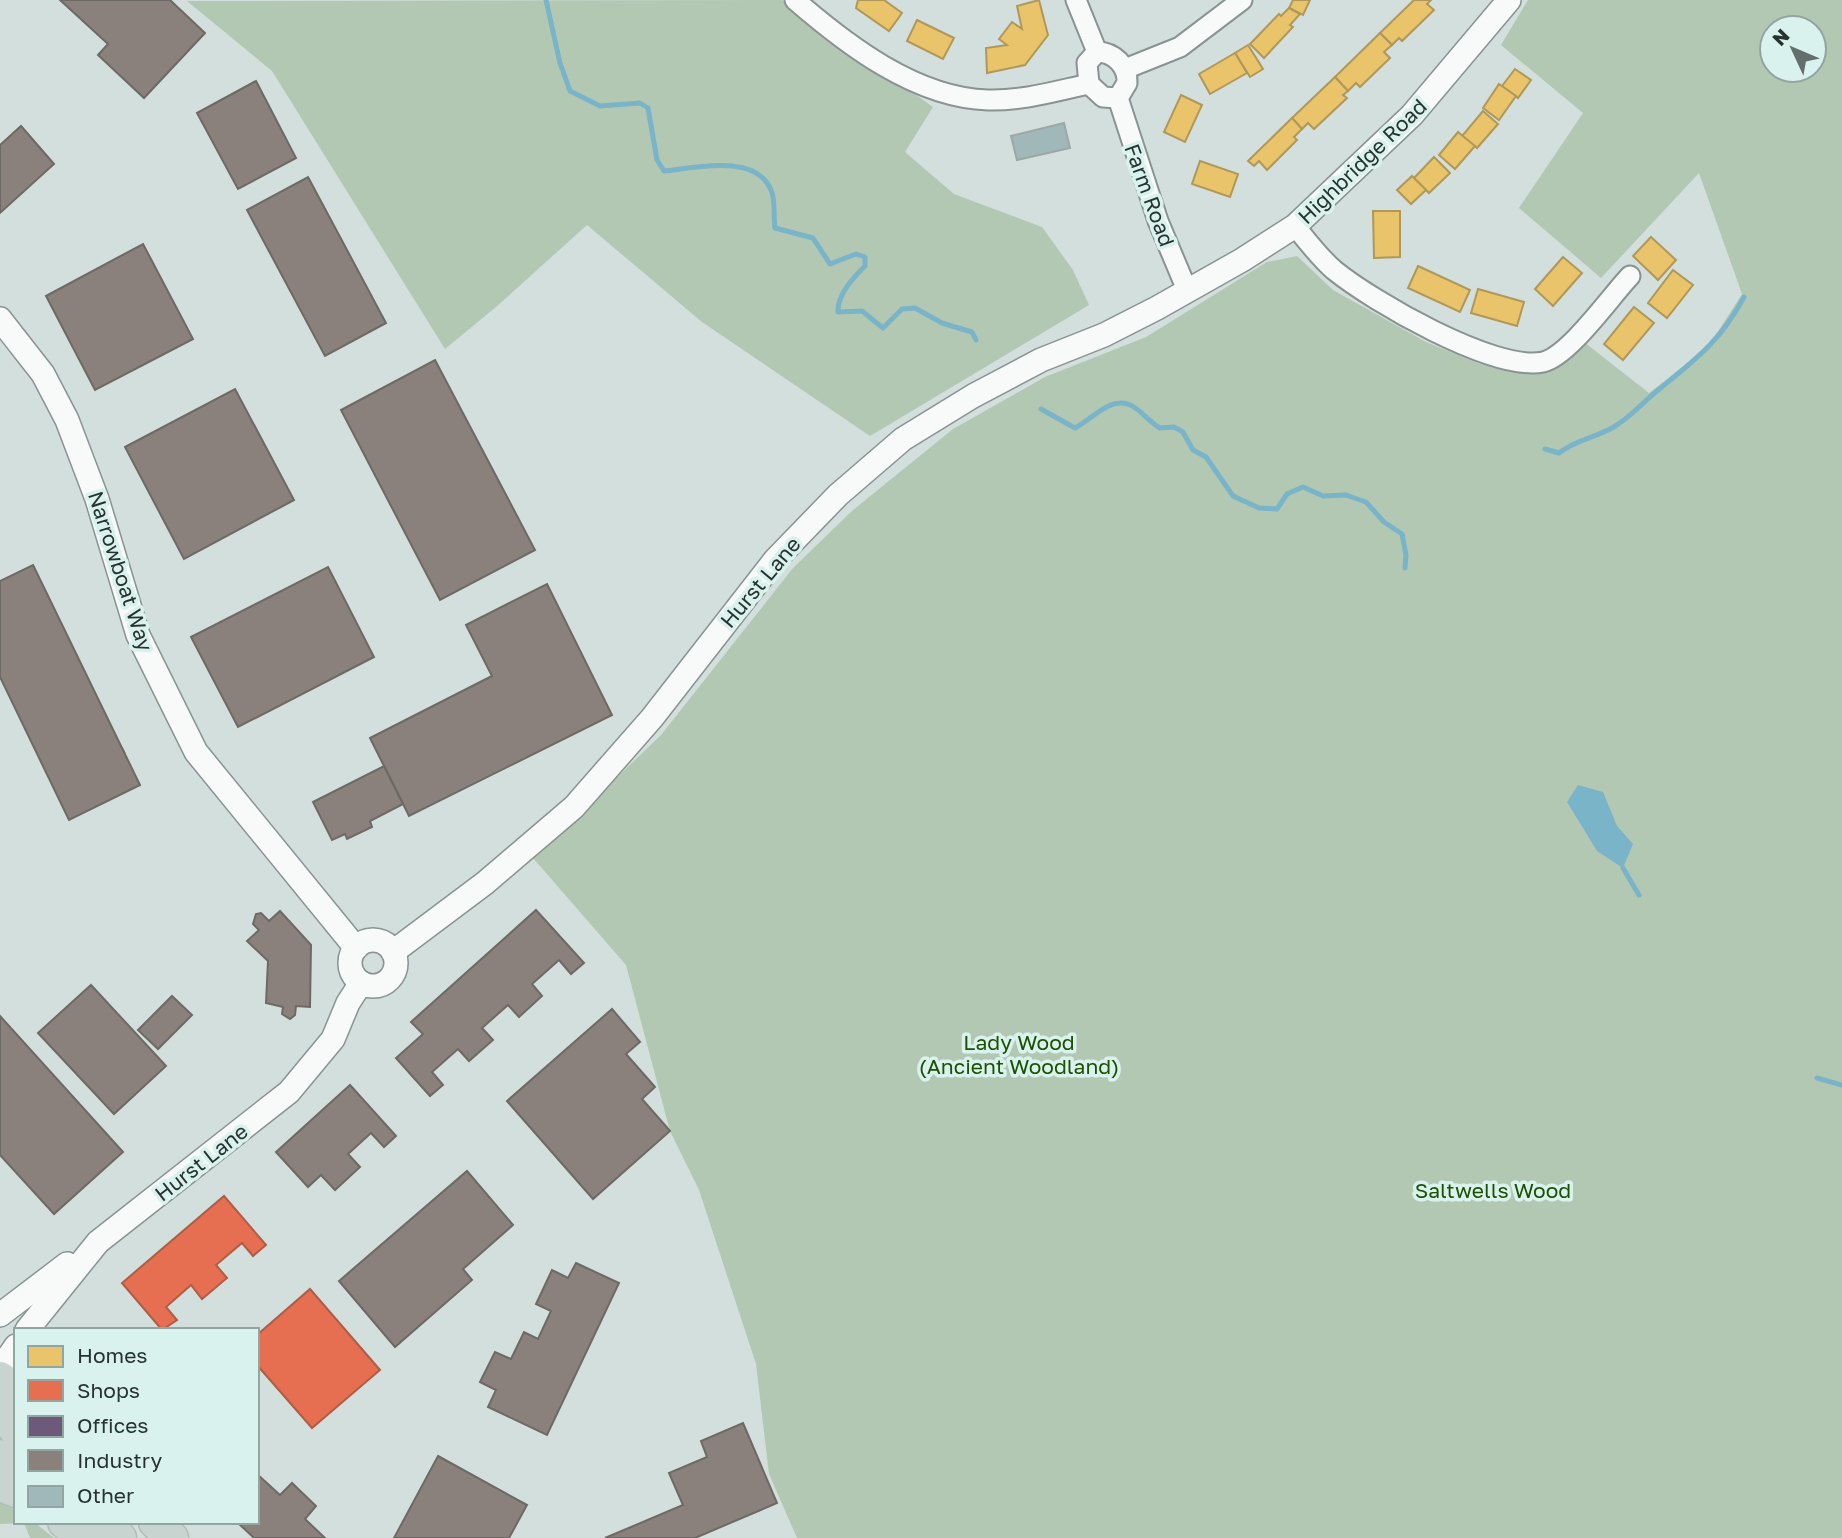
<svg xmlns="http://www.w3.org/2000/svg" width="1842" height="1538" viewBox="0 0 1842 1538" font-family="'Golos Text',sans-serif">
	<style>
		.green { fill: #b3c8b3; fill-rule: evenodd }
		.water { fill: #79b4c9 }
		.homes { fill: #e9c46a; stroke: #af9859; stroke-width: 2 }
		.shops { fill: #e76f51; stroke: #ae5d47; stroke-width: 2 }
		.offices { fill: #6d597a; stroke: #584d64; stroke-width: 2 }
		.industry { fill: #8a817c; stroke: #6d6965; stroke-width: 2 }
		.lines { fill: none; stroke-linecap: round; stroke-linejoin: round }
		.stream { stroke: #79b4c9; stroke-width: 5 }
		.building { fill: #a0b8b9; stroke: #9da7a6; stroke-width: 2 }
		.minor-casing { stroke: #899391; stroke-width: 23 }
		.tertiary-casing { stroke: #899391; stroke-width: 26 }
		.trunk-casing { stroke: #b4bcba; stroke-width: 35 }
		.minor { stroke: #f8fafa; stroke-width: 19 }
		.tertiary { stroke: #f8fafa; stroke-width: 23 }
		.trunk { stroke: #c8d4d0; stroke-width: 32 }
		.labels { text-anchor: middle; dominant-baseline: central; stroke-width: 7; stroke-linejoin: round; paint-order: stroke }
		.street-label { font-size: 21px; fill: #283230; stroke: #d9f2ed }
		.park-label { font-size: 21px; fill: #1b5100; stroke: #d9f2ed }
	</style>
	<rect width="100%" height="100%" fill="#d2dfdc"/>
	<g class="green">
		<polygon points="782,0 933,107 905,152 954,194 1042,227 1073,270 1089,305 870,436 702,322 587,225 496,307 445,349 272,71 187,1"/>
		<path d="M1528,0H1842V1538H797L769,1474L756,1364L699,1190L670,1131L626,965L533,858L661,735L793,568L853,510L953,429L1045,377L1146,337L1267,262L1297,256L1333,290L1426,342L1480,364L1518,370L1584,342L1649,393L1708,347L1742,294L1699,173L1601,278L1519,208L1583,113L1501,45ZM1772,28H1814V70H1772Z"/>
		<polygon points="0,1496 16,1508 16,1522 34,1522 54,1538 30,1538 24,1523 0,1524"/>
	</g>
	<polygon class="water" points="1578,785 1603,792 1617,826 1633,844 1623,868 1597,851 1567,802"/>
	<g class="homes">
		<polygon points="858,0 884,0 902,13 889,31 856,8"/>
		<polygon points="1039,0 1048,35 1025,65 987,73 986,48 1007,45 999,39 1012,22 1022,29 1017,6"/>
		<polygon points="1293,0 1310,0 1303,15 1289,8"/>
		<polygon points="1414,0 1431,0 1427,4 1434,10 1402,41 1399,38 1392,45 1380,33"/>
		<polygon points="1289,8 1300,14 1290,25 1293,27 1264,58 1250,44 1279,14 1281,16"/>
		<polygon points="917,20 954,38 943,59 907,41"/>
		<polygon points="1380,33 1392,45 1384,52 1390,58 1360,87 1356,83 1348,91 1335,77"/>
		<polygon points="1248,45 1263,69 1250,77 1235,53"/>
		<polygon points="1235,53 1247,73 1210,94 1199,74"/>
		<polygon points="1515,69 1531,80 1518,98 1502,86"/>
		<polygon points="1335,77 1348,91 1343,95 1347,98 1314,129 1308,123 1302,129 1292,118"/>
		<polygon points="1499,84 1516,96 1499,120 1483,108"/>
		<polygon points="1181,95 1202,105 1185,142 1164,132"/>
		<polygon points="1483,111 1498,124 1477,148 1462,136"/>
		<polygon points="1292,118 1302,129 1294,137 1297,140 1267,170 1259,161 1254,166 1248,161"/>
		<polygon points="1458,132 1475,146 1455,169 1439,155"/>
		<polygon points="1434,157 1450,173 1429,193 1414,178"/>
		<polygon points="1200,161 1238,174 1230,197 1192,184"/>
		<polygon points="1412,176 1426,190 1411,204 1397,190"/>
		<polygon points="1373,211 1400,211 1400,257 1374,258"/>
		<polygon points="1651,237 1676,260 1658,280 1633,256"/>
		<polygon points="1563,257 1582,273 1553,306 1535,289"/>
		<polygon points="1418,266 1470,290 1460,312 1408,288"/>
		<polygon points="1673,270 1693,285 1667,318 1648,303"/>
		<polygon points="1478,289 1524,302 1517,326 1471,313"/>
		<polygon points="1634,307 1654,323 1623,360 1604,344"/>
	</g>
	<g class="shops">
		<polygon points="224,1196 266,1245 253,1256 242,1243 216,1265 227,1278 202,1299 191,1285 166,1307 177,1320 162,1330 122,1283"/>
		<polygon points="310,1289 380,1370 312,1428 257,1365 257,1335"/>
	</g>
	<polygon class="offices" points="110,728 124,752 95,765 84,736"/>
	<g class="industry">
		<polygon points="60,0 170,0 205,33 144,98 98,55 108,44"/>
		<polygon points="256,81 296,158 238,189 197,113"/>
		<polygon points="21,126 54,164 0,213 0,145"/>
		<polygon points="308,177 386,323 325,356 247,210"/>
		<polygon points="143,244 193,339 95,390 46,296"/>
		<polygon points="435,360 535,550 440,600 341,410"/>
		<polygon points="235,389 294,500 184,559 125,447"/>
		<polygon points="33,565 140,785 69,820 0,677 0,581"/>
		<polygon points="328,567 374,657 238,727 191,637"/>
		<polygon points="547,584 612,715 409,816 370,738 492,676 466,625"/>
		<polygon points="384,766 403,804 370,821 372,827 347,839 345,834 332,840 313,802"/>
		<polygon points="536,910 584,963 571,974 559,960 532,984 542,996 519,1017 508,1005 482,1028 493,1040 469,1061 458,1049 432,1072 443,1085 430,1096 396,1058 423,1034 411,1022"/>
		<polygon points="280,911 311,945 310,1007 296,1006 295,1015 290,1019 282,1014 283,1007 266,1003 268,961 247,941 259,930 253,924 256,914 261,913 269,921"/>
		<polygon points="91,985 166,1066 114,1114 38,1033"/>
		<polygon points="172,996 192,1015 158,1049 138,1030"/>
		<polygon points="612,1009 640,1042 626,1054 655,1087 642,1099 670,1131 593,1199 507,1101"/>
		<polygon points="0,1016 123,1152 54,1214 0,1155"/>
		<polygon points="350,1085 396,1136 384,1147 371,1133 348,1154 360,1167 335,1190 321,1175 308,1187 276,1152"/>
		<polygon points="467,1171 513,1225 463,1269 472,1280 395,1347 339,1281"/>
		<polygon points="576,1263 619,1283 547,1435 488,1407 496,1390 480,1382 495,1352 511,1359 524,1332 538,1339 551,1311 536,1304 552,1270 568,1278"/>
		<polygon points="743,1423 777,1503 695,1538 605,1538 683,1505 669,1473 707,1457 701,1441"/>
		<polygon points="438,1456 527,1505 509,1538 394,1538"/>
		<polygon points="257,1474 280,1495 292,1483 316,1506 305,1519 325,1538 254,1538 237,1522 257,1522"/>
	</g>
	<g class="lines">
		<g class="stream">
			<path d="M546,0L560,63L570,91L600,106L640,103L648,108L657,160L664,171C694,168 756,153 771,190C776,200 773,217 775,228L813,238L830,264L856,254L865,257V266C853,278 837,295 838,312L862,311L883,328L902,309L915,308L942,323L972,332L976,340"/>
			<path d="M1041,409L1075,428C1093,419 1112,393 1134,407C1143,413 1150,422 1160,428L1174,427L1183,432L1193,450L1206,457L1233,496L1259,508L1277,509L1287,494L1303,487L1323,496L1346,495L1366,502L1384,522L1402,534L1406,555L1405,568"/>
			<path d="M1545,449L1559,453C1575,440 1594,438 1612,428C1630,418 1642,403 1657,391C1696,359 1720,342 1744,297"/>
			<polyline points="1623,868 1639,895"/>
			<polyline points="1817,1078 1842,1085"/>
		</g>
	</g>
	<polygon class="building" points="1064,123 1070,148 1017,160 1011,136"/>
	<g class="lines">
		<defs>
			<g id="minor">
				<path d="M795,0C847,45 916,98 988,100C1023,101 1056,91 1089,84"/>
				<polyline points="1076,0 1097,52"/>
				<path d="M1097,52C1114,52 1128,66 1127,83L1118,98L1103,97L1089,84L1087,63Z"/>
				<polyline points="1125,69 1180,47 1242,0"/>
				<polyline points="1118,98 1158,221 1187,290"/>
				<path d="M1295,226C1307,241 1320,258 1334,270C1372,301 1494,372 1543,362C1569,356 1611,296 1630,276"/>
			</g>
			<g id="tertiary">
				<polyline points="0,319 43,374 67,420 97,499 138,635 196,752 356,948"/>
				<circle cx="373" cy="963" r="23"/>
				<polyline points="393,952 485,883 574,807 652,718 775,560 838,495 903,439 973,396 1041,360 1104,335 1157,308 1242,260 1295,226 1412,115 1509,0"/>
				<polyline points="0,1315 67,1264"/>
				<polyline points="27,1330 98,1242 289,1092 333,1039 348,1003 361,983"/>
				<polyline points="0,1369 16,1346"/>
			</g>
			<g id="trunk">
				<polyline points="0,1378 16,1390"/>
				<polyline points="0,1406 16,1431"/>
				<polyline points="0,1456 16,1467"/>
				<polyline points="0,1485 16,1491"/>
				<polyline points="64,1522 87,1538"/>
				<polyline points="97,1522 120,1538"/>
				<polyline points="155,1522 172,1538"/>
			</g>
		</defs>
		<use href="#minor" class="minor-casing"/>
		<use href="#tertiary" class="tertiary-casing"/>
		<use href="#trunk" class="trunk-casing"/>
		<use href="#minor" class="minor"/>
		<use href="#tertiary" class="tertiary"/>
		<use href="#trunk" class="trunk"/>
	</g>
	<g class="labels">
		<g class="street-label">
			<text transform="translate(1362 161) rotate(-44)">Highbridge Road</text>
			<text transform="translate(1150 195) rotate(70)">Farm Road</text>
			<text transform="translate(121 571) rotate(72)">Narrowboat Way</text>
			<text transform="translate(760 582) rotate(-50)">Hurst Lane</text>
			<text transform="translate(201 1162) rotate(-38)">Hurst Lane</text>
		</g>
		<g class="park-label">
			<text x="1019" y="1042">Lady Wood<tspan x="1019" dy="24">(Ancient Woodland)</tspan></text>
			<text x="1493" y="1190">Saltwells Wood</text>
		</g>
	</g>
	<rect x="14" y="1328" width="245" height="196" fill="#d9f2ed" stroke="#92a5a1" stroke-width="2"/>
	<rect x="28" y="1346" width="35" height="21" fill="#e9c46a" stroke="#92a5a1" stroke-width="2"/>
	<text x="77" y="1363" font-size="21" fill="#283230">Homes</text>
	<rect x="28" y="1380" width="35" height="21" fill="#e76f51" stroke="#92a5a1" stroke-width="2"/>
	<text x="77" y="1398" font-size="21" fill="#283230">Shops</text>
	<rect x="28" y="1416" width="35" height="21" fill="#6d597a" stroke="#92a5a1" stroke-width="2"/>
	<text x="77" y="1433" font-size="21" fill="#283230">Offices</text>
	<rect x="28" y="1450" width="35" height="21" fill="#8a817c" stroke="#92a5a1" stroke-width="2"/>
	<text x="77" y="1468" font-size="21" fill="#283230">Industry</text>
	<rect x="28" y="1486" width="35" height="21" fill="#a0b8b9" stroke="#92a5a1" stroke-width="2"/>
	<text x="77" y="1503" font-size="21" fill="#283230">Other</text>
	<g transform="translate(1793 49) rotate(314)"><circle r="33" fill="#d9f2ed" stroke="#92a5a1" stroke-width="2"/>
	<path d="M0-5L12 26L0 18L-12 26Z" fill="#646f6c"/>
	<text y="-10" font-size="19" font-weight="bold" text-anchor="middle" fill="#283230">N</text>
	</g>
</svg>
